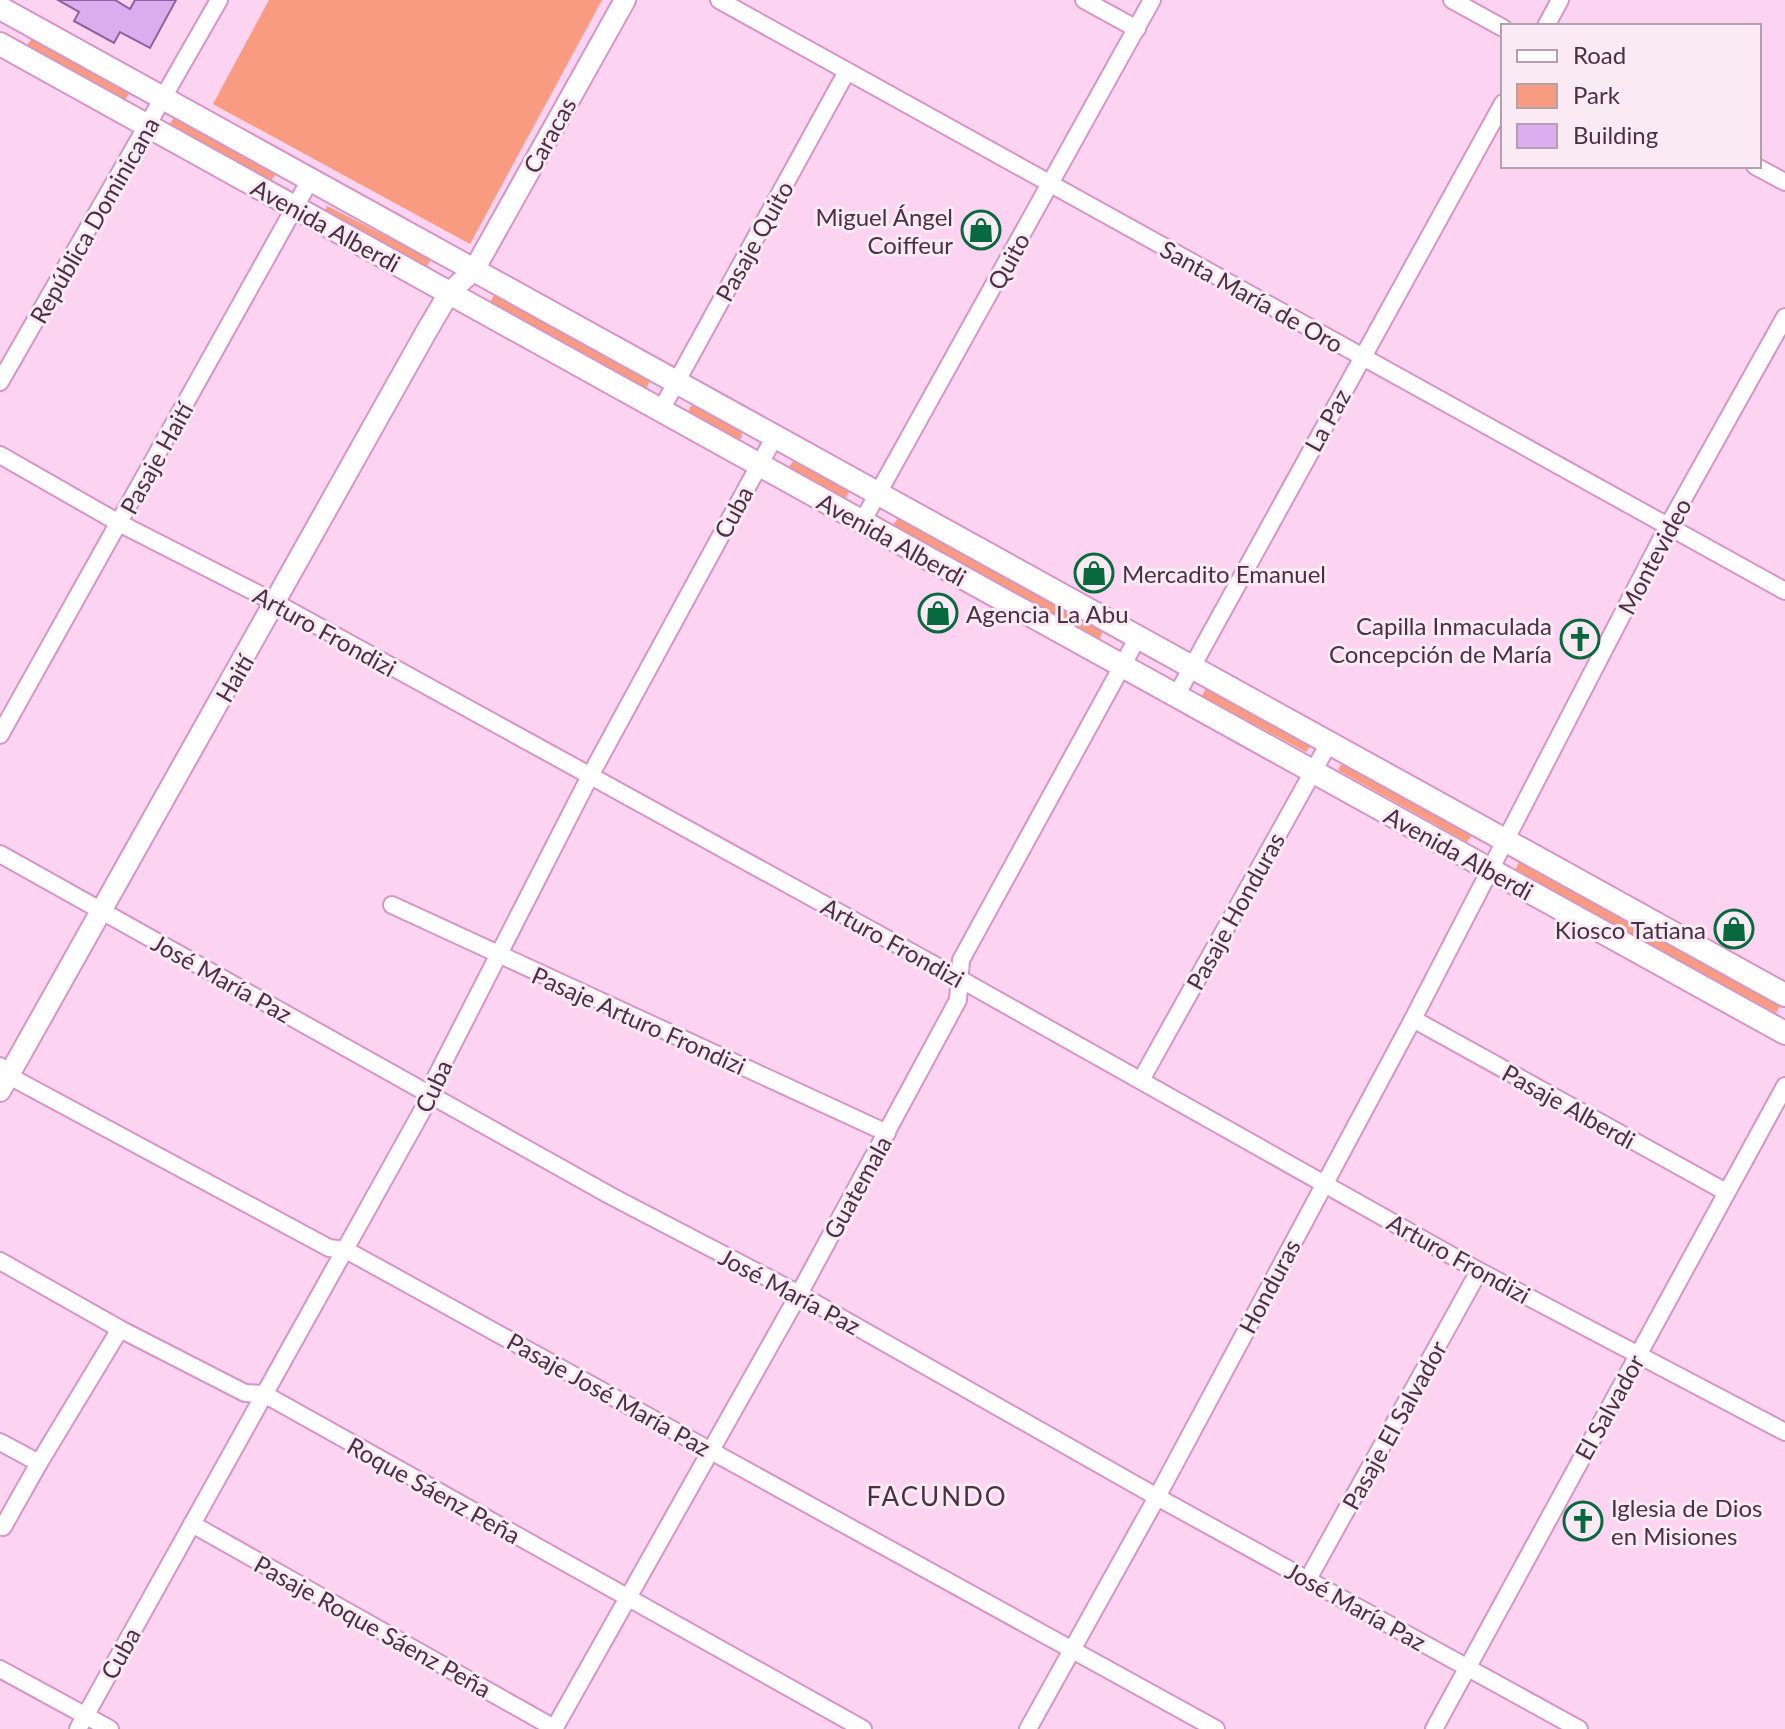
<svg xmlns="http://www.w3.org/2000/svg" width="1785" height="1729" viewBox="0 0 1785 1729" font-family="Lato,sans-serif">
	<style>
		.green { fill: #f99b81 }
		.building { fill: #dbadee; stroke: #8d629e; stroke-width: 2 }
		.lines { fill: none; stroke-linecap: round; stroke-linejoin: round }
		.minor-casing { stroke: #d795c6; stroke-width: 20 }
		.tertiary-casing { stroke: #d795c6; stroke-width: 24 }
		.secondary-casing { stroke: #d795c6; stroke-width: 26 }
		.minor { stroke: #fff; stroke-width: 16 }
		.tertiary { stroke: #fff; stroke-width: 20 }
		.secondary { stroke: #fff; stroke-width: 22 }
		.labels { text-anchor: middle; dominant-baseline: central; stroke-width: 6; stroke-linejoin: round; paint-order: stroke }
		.street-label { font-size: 24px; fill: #4b3044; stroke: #f9eaf4 }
		.poi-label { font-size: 24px; fill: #4b3044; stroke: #f9eaf4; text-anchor: end }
		.neighbourhood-label { font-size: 26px; letter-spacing: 2px; fill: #4b3044; stroke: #f9eaf4 }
	</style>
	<rect width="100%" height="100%" fill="#fdd3f2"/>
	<g class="green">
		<polygon points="269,0 602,0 470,244 213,104"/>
		<polygon points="33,37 130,91 124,102 25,48"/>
		<polygon points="174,117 276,174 269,183 168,128"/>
		<polygon points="327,206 431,259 426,268 323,215"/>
		<polygon points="496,291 650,380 646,390 490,303"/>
		<polygon points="695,404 741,428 742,438 737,440 691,417 688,413 690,407"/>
		<polygon points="795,459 851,489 845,499 787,469"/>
		<polygon points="900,516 1104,629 1099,640 892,526"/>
		<polygon points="1208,685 1312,744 1306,752 1202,696"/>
		<polygon points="1343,761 1474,832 1467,842 1338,770"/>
		<polygon points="1519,862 1781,1004 1776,1013 1515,871"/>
	</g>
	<polygon class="building" points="58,0 115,0 130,9 135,0 176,0 150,48 120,32 114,43 74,21 79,12"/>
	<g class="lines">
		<defs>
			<g id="minor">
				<polyline points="719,0 1785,591"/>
				<polyline points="1084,0 1137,29"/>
				<polyline points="1452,0 1503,28"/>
				<polyline points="1546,26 1560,0"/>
				<polyline points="1755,166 1785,182"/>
				<polyline points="0,382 219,0"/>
				<polyline points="661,410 846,73"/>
				<polyline points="0,455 119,523 276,603 960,979 1479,1271 1785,1432"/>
				<polyline points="862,522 1152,0"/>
				<polyline points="1176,696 1503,103"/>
				<polyline points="0,735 310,180"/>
				<polyline points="0,854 611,1196 799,1294 1157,1497 1579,1729"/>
				<polyline points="392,905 887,1133"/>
				<polyline points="1413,1019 1726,1192"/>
				<polyline points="0,1066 9,1076 329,1248 346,1250 1216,1729"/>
				<polyline points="1141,1080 1329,743"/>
				<polyline points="0,1261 120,1329 245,1393 264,1394 863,1729"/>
				<polyline points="0,1442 39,1463"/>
				<polyline points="192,1524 554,1728"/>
				<polyline points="3,1527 39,1463 120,1329"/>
				<polyline points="1308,1579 1479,1271"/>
				<polyline points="0,1669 110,1729"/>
				<polyline points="78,1729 431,1095 435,1079 590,776 775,436"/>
				<polyline points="554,1729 799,1294 958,1000 961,960 1138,637"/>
				<polyline points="1028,1729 1157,1497 1413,1019 1668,526 1785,317"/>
				<polyline points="1434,1729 1785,1086"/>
			</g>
			<polyline id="tertiary" points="0,1091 425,334 449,293 474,270 625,0"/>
			<g id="secondary">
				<polyline points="0,8 1785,995"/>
				<polyline points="0,44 1785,1033"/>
			</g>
		</defs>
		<use href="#minor" class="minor-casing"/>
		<use href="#tertiary" class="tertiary-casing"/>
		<use href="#secondary" class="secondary-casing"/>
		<use href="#minor" class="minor"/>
		<use href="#tertiary" class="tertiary"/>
		<use href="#secondary" class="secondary"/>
	</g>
	<defs>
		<symbol id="shop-ring" viewBox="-11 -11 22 22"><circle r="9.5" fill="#f9eaf4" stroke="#07693d" stroke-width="1.5"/><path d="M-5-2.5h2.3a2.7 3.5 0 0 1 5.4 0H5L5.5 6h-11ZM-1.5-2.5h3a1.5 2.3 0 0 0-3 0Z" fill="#07693d"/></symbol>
		<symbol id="church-ring" viewBox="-11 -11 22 22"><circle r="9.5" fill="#f9eaf4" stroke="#07693d" stroke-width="1.5"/><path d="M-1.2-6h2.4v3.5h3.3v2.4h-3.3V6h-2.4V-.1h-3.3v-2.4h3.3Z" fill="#07693d"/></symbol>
	</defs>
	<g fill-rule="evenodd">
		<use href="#shop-ring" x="959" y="208" width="44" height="44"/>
		<use href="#shop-ring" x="1072" y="551" width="44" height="44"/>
		<use href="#shop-ring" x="916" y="591" width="44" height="44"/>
		<use href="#church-ring" x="1558" y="617" width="44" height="44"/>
		<use href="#shop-ring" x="1712" y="907" width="44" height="44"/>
		<use href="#church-ring" x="1561" y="1499" width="44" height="44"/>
	</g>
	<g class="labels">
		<g class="street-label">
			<text transform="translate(549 135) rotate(-61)">Caracas</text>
			<text transform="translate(94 220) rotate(-60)">República Dominicana</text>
			<text transform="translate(326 225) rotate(29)">Avenida Alberdi</text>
			<text transform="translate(754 241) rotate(-61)">Pasaje Quito</text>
			<text transform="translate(1008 261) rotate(-61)">Quito</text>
			<text transform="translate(1252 296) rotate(29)">Santa María de Oro</text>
			<text transform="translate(1327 420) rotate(-61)">La Paz</text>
			<text transform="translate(156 458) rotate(-61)">Pasaje Haití</text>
			<text transform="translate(733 512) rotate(-62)">Cuba</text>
			<text transform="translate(892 539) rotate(29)">Avenida Alberdi</text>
			<text transform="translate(1654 556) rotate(-62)">Montevideo</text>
			<text transform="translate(325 631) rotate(29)">Arturo Frondizi</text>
			<text transform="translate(234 678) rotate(-60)">Haití</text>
			<text transform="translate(1459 853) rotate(29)">Avenida Alberdi</text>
			<text transform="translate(1235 911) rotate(-61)">Pasaje Honduras</text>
			<text transform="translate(893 942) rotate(29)">Arturo Frondizi</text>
			<text transform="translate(222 978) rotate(29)">José María Paz</text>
			<text transform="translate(639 1020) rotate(24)">Pasaje Arturo Frondizi</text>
			<text transform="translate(433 1086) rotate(-65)">Cuba</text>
			<text transform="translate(1569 1106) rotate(29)">Pasaje Alberdi</text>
			<text transform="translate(857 1187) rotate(-61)">Guatemala</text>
			<text transform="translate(1459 1258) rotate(29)">Arturo Frondizi</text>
			<text transform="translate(1269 1286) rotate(-62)">Honduras</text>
			<text transform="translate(790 1291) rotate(28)">José María Paz</text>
			<text transform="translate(609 1394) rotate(29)">Pasaje José María Paz</text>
			<text transform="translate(1609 1407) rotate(-61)">El Salvador</text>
			<text transform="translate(1394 1425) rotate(-61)">Pasaje El Salvador</text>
			<text transform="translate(434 1490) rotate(29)">Roque Sáenz Peña</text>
			<text transform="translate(1356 1606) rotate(29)">José María Paz</text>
			<text transform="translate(373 1626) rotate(29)">Pasaje Roque Sáenz Peña</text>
			<text transform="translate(120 1653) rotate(-61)">Cuba</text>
		</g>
		<g class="poi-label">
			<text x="953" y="216">Miguel Ángel<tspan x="953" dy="28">Coiffeur</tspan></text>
			<text x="1122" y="573" text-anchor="start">Mercadito Emanuel</text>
			<text x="966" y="613" text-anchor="start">Agencia La Abu</text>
			<text x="1552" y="625">Capilla Inmaculada<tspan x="1552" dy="28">Concepción de María</tspan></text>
			<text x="1706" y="929">Kiosco Tatiana</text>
			<text x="1611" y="1507" text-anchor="start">Iglesia de Dios<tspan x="1611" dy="28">en Misiones</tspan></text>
		</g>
		<g class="neighbourhood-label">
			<text x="937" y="1496">FACUNDO</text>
		</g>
	</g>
	<rect x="1501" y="24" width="260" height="144" fill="#f9eaf4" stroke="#b3a0ae" stroke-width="2"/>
	<rect x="1517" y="50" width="40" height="12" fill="#ffffff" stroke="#b3a0ae" stroke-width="2"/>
	<text x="1573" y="64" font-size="24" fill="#4b3044">Road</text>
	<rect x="1517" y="84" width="40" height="24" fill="#f99b81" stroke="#b3a0ae" stroke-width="2"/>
	<text x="1573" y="104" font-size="24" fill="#4b3044">Park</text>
	<rect x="1517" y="124" width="40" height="24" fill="#dbadee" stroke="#b3a0ae" stroke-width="2"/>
	<text x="1573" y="144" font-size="24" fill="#4b3044">Building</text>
</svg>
